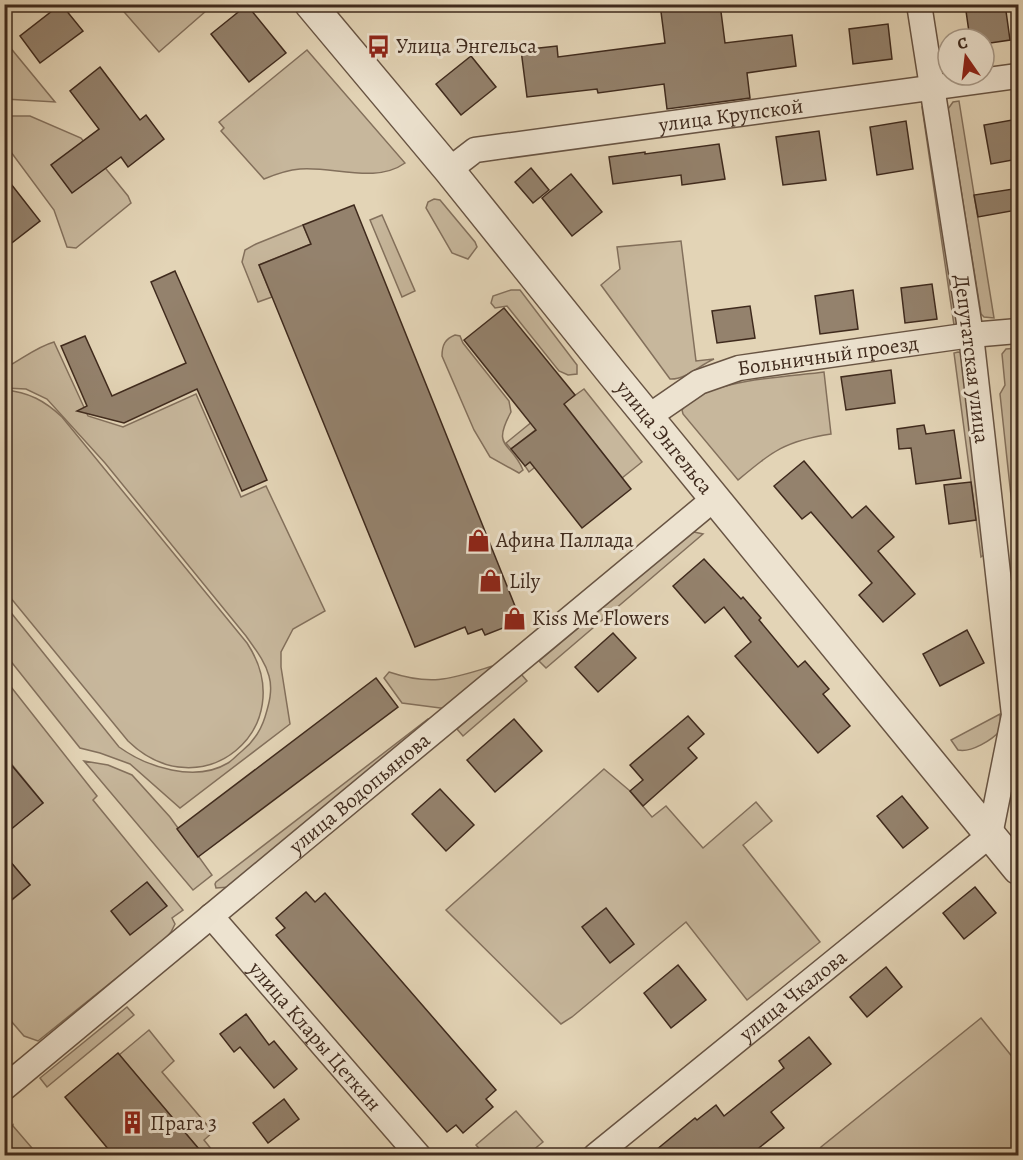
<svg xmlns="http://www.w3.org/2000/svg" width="1023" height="1160" viewBox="0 0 1023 1160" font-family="Alegreya,serif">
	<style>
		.green { fill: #c7b79c; stroke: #83705c; stroke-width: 1.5 }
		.building { fill: #94826d; stroke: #3f2a1d; stroke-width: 1.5 }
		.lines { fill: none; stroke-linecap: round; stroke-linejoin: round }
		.minor-casing { stroke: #685443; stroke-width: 27 }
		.tertiary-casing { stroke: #685443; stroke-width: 33 }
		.minor { stroke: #ede3d0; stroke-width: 24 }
		.tertiary { stroke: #ede3d0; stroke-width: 30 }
		.labels { text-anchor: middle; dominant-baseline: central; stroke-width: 6; stroke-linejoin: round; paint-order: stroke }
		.poi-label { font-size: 21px; fill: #3f2a1d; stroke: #ede3d0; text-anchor: start }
		.street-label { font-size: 21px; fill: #3f2a1d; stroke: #ede3d0 }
	</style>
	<rect width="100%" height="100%" fill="#e3d4b6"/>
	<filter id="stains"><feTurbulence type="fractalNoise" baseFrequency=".00333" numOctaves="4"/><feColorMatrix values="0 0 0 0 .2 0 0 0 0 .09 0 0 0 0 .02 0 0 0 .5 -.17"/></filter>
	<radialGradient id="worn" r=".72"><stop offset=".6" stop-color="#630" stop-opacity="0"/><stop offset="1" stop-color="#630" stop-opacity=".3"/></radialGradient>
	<g class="green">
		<polygon points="214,4 159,52 118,5 118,4"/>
		<polygon points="4,40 55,102 5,99"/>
		<path d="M307,50L405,163C376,184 333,166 300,169C287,170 276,174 264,179L221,131L224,128L219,122Z"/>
		<polygon points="959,101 994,318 984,317 981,314 948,109 953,102"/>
		<polygon points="922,107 925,107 959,322 957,324 954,325"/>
		<polygon points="5,116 30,116 81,138 128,196 131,203 76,248 67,247 54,210 5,144"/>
		<polygon points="434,199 440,200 475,242 477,247 468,259 452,253 426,208 428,202"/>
		<polygon points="382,215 415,291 402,297 370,220"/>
		<polygon points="303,225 311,244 259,265 272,297 258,302 242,262 245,250 256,244"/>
		<path d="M681,241L696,361L714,359C700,365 685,380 670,379L601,285L620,269L617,247Z"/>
		<polygon points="511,290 520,290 577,365 577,374 568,375 559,371 507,306 495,308 491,303 493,296"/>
		<path d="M455,335L460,336L463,343L509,401L511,412C491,449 511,441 523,470L519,473L490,457L474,430L442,356C442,345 445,339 455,335Z"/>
		<path d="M54,342L88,416L123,427L196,394L241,497L266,486L325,611L293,629L281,652V667L290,724L180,808L130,764L100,753L80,748L5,654L4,604L119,747C147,767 195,783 228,763C233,760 237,755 242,751C253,742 261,730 265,717C269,704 273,690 269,676C265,661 255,649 246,636L105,463L47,399L26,389L5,388V368C21,360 36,347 54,342Z"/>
		<polygon points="1018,348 1018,561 1000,394 1005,385 1002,354 1006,349"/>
		<polygon points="958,352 962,353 985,554 981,557 954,353"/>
		<path d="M824,372L831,434C785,441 773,451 738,480L683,414L682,410C702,379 789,377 824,372Z"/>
		<polygon points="584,389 642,462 622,478 583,429 529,472 525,466 551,445 538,428 511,449 506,443 560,399 564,403"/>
		<path d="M4,390C29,392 45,401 62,417L247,643C303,728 201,812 128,741L5,591Z"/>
		<polygon points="694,532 703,534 546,668 539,661 689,535"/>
		<path d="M496,665L448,709L402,703L384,678L389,672C434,687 453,678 496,665Z"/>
		<polygon points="521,674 527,681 463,736 457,729"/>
		<polygon points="4,678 97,796 93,800 183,910 172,918 175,924 171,932 165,939 38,1041 24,1036 5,1014 5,980 8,977 4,973 5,958 7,956 4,953 5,906 30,885 13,865 5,872 5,835 17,824 5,808 5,788 27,816 43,803 5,756 5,713 7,710 5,707"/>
		<path d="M1000,714L1001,730C992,740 971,753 958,750L951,740Z"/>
		<polygon points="436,718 230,887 216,888 215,884 216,882 428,719"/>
		<polygon points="84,761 108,765 132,775 170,817 212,875 193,890"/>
		<polygon points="604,769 630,791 652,817 666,806 703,848 756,802 772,821 743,845 820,942 747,1000 686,922 572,1017 561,1024 446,910"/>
		<polygon points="127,1007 134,1015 47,1087 40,1078"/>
		<polygon points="981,1018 1018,1064 1018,1155 816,1155 821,1147"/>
		<polygon points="149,1030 174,1061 162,1072 213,1132 204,1140 216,1155 204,1155 119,1055"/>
		<polygon points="516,1111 543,1142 527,1155 485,1155 476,1145"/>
		<polygon points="13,1125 13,1126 38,1155 18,1155 5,1139 5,1132"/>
	</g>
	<g class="building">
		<polygon points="61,4 83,31 40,63 20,36"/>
		<polygon points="660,4 720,4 725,43 792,35 796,66 747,73 750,98 667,109 664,84 598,93 597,89 527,97 521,50 557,46 558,57 665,43"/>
		<polygon points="965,4 1005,4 1010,40 984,44 984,39 970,39"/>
		<polygon points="247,5 286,53 249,82 211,34"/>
		<polygon points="888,24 892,59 853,64 849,29"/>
		<polygon points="471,56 496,87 461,115 436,84"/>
		<polygon points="100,67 140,120 146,115 164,139 128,167 121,157 72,193 51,165 99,129 70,91"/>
		<polygon points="1018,119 1018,159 991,164 984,125"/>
		<polygon points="906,121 913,169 877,175 870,127"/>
		<polygon points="819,131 826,180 783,185 776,137"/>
		<polygon points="719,144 725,179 682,185 681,175 613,184 609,157 645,152 645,154"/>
		<polygon points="531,168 549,190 533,203 515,182"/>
		<polygon points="571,174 602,212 572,236 542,198"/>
		<polygon points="4,175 40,221 4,249"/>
		<polygon points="1013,189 1017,210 978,217 974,195"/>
		<polygon points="354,205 521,621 485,635 482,629 468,634 465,627 415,647 259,265 311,244 303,225"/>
		<polygon points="175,271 267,480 242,491 197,389 124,423 77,411 87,406 61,346 85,336 112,396 186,363 151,282"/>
		<polygon points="932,284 937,319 905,323 901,288"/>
		<polygon points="853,290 858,329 820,334 815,296"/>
		<polygon points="750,306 755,338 717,343 712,311"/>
		<polygon points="504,308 575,395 564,404 631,489 582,528 530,462 525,466 511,449 536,430 464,340"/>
		<polygon points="891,370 895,403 846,410 841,377"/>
		<polygon points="924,425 926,434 954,430 961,478 916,484 911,448 899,449 897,429"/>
		<polygon points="804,461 852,518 866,506 894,537 878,551 915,594 883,622 859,595 872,583 811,512 802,519 774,486"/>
		<polygon points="971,482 976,520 949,524 944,485"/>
		<polygon points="704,559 741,599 743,597 761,618 759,620 798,667 805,661 829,689 823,694 850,726 818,753 735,656 751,642 724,607 705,623 673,586"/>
		<polygon points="967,630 984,663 940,686 923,654"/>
		<polygon points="613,633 636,658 598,692 575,667"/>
		<polygon points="376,678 398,707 198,857 177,829"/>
		<polygon points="688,716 704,734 688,748 697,758 643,806 630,791 643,780 630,765"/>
		<polygon points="514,719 542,751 495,792 467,760"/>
		<polygon points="4,756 43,803 4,835"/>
		<polygon points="440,789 474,825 446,851 412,814"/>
		<polygon points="902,796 928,828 903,848 877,816"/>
		<polygon points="4,854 30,885 4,906"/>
		<polygon points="147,882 167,906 130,935 111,911"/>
		<polygon points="975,887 996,913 964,939 943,913"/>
		<polygon points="306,892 315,902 325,893 496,1090 486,1099 493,1107 463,1133 456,1125 447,1132 276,935 285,928 276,918"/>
		<polygon points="606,908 634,944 610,963 582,927"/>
		<polygon points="678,965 706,1000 671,1028 644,993"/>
		<polygon points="886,967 902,987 867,1017 850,997"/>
		<polygon points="246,1014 269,1045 274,1041 297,1069 274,1088 240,1047 234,1052 220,1034"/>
		<polygon points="809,1037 831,1064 771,1112 784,1128 750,1155 650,1155 695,1118 697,1120 716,1105 724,1116 784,1068 779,1061"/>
		<polygon points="118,1053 204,1155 114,1155 109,1150 65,1097"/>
		<polygon points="284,1099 299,1119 268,1143 253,1123"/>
	</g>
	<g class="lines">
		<defs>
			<g id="minor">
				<path id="s1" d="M449,170L475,150L1018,76"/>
				<path id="s2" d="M648,417L699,382L739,368L971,335L1018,331"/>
				<path id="s3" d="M211,916L419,1156"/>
				<path id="s4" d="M4,1088L715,498"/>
				<path id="s5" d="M595,1156L990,835L1014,715L971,335L919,4"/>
			</g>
			<g id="tertiary">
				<path id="s6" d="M310,4L449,170L612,373L1018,869"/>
			</g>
		</defs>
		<use href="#minor" class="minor-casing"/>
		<use href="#tertiary" class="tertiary-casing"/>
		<use href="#minor" class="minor"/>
		<use href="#tertiary" class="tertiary"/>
	</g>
	<defs>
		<symbol id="bus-bare" viewBox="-9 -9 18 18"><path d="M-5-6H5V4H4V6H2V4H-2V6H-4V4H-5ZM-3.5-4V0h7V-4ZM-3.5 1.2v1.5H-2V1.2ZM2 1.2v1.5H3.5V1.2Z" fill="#8f2418" stroke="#ede3d0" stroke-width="2.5" paint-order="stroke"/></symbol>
		<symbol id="shop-bare" viewBox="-9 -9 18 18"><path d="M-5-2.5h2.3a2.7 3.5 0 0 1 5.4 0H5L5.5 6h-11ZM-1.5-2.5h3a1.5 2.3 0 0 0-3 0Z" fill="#8f2418" stroke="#ede3d0" stroke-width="2.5" paint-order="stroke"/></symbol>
		<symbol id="building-bare" viewBox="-9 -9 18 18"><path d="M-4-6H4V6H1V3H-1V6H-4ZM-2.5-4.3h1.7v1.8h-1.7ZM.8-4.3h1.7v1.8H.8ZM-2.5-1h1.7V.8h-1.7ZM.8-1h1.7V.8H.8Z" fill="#8f2418" stroke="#ede3d0" stroke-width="2.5" paint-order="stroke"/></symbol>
	</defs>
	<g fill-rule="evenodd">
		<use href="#bus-bare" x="362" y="30" width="33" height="33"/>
		<use href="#shop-bare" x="462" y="524" width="33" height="33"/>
		<use href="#shop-bare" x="474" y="564" width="33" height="33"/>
		<use href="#shop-bare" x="498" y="602" width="33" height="33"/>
		<use href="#building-bare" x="116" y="1106" width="33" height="33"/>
	</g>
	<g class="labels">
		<g class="poi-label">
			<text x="396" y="46">Улица Энгельса</text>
			<text x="496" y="540">Афина Паллада</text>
			<text x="509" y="581">Lily</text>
			<text x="532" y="618">Kiss Me Flowers</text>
			<text x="150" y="1123">Прага 3</text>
		</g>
		<g class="street-label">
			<text stroke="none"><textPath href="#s1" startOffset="291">улица Крупской</textPath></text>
			<text stroke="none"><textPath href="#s2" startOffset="194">Больничный проезд</textPath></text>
			<text transform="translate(972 359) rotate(83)">Депутатская улица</text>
			<text stroke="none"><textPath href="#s6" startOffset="560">улица Энгельса</textPath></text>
			<text stroke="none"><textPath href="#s4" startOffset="462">улица Водопьянова</textPath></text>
			<text stroke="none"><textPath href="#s5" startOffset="255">улица Чкалова</textPath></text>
			<text stroke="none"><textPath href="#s3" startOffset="159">улица Клары Цеткин</textPath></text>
		</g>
	</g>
	<rect width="1023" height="1160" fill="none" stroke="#e3d4b6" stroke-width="24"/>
	<rect x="6" y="6" width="1011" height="1148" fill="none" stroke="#3f2a1d" stroke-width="3"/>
	<rect x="12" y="12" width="999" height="1136" fill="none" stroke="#3f2a1d" stroke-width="1.5"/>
	<g transform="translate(966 57) rotate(346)"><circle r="28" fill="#ede3d0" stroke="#a79988" stroke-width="1.5"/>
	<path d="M0-4.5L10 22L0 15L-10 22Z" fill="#8f2418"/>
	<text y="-9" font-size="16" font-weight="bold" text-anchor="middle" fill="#3f2a1d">С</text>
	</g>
	<rect width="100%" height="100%" filter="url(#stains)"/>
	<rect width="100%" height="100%" fill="url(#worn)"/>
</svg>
